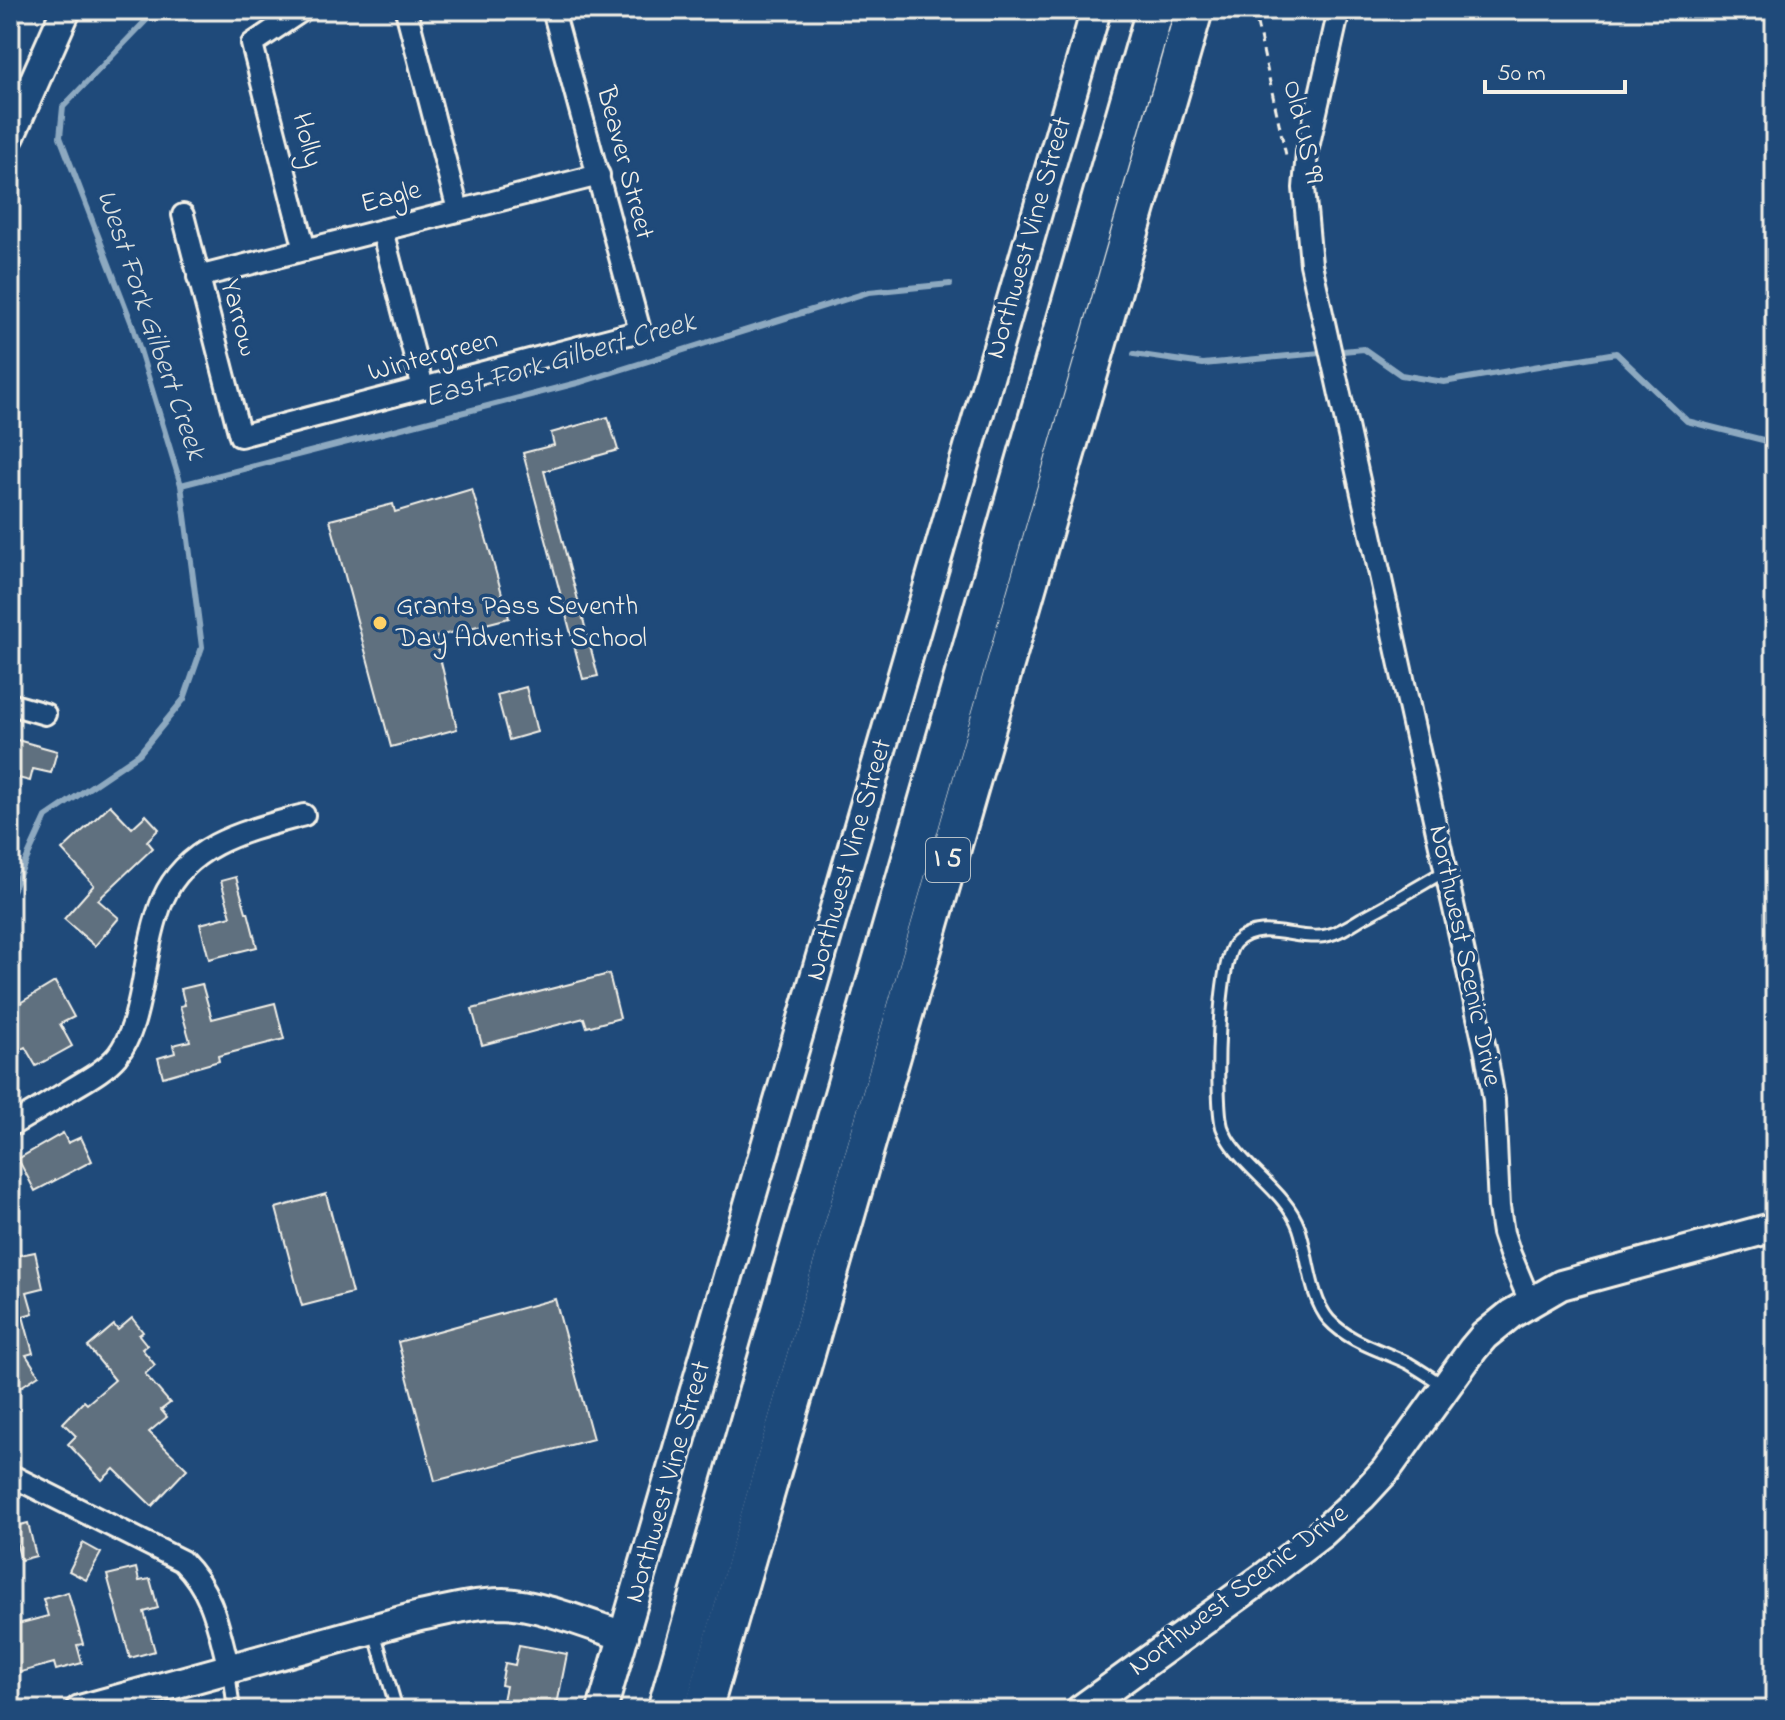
<svg xmlns="http://www.w3.org/2000/svg" width="1785" height="1720" viewBox="0 0 1785 1720" font-family="'Indie Flower',sans-serif">
	<style>
		.lines { fill: none; stroke-linecap: round; stroke-linejoin: round }
		.stream { stroke: #8da9c0; stroke-width: 6 }
		.building { fill: #5e6f7f; stroke: #f4f1e8; stroke-width: 2 }
		.lane-casing { stroke: #f4f1e8; stroke-width: 16 }
		.street-casing { stroke: #f4f1e8; stroke-width: 26 }
		.secondary-casing { stroke: #f4f1e8; stroke-width: 34 }
		.highway-casing { stroke: #f4f1e8; stroke-width: 42 }
		.path { stroke: #f4f1e8; stroke-width: 3; stroke-dasharray: 8 6; stroke-linecap: butt }
		.lane { stroke: #1f4a7a; stroke-width: 10 }
		.street { stroke: #1f4a7a; stroke-width: 20 }
		.secondary { stroke: #1f4a7a; stroke-width: 28 }
		.highway { stroke: #1f4a7a; stroke-width: 36 }
		.poi-dot { fill: #ffd166; stroke: #1f4a7a; stroke-width: 3 }
		.labels { text-anchor: middle; dominant-baseline: central; stroke-width: 7; stroke-linejoin: round; paint-order: stroke }
		.shield { fill: #1f4a7a; stroke: #b4bfc7; stroke-width: 2 }
		.shield-label { font-size: 26px; font-weight: bold; fill: #f4f1e8 }
		.street-label { font-size: 28px; fill: #f4f1e8; stroke: #1f4a7a }
		.poi-label { font-size: 28px; fill: #f4f1e8; stroke: #1f4a7a; text-anchor: start }
		.water-label { font-size: 30px; font-style: italic; fill: #dadfde; stroke: #1f4a7a }
	</style>
	<rect width="100%" height="100%" fill="#1f4a7a"/>
	<filter id="ink" filterUnits="userSpaceOnUse"><feTurbulence type="fractalNoise" baseFrequency=".0125" numOctaves="2"/><feDisplacementMap in="SourceGraphic" scale="16" xChannelSelector="R" yChannelSelector="G"/><feConvolveMatrix kernelMatrix="1 2 1 2 8 2 1 2 1" color-interpolation-filters="sRGB"/></filter>
	<g filter="url(#ink)">
		<g class="lines">
			<g class="stream">
				<polyline points="1134,354 1203,364 1364,349 1401,375 1444,382 1616,353 1687,421 1775,443"/>
				<polyline points="181,485 581,382 869,292 950,284"/>
				<polyline points="10,895 46,817 139,754 184,699 202,647 181,485 132,324 60,137 63,107 156,10"/>
			</g>
		</g>
		<g class="building">
			<polygon points="608,417 618,450 544,471 598,676 583,679 523,453 554,445 551,433"/>
			<polygon points="472,489 509,618 435,637 457,729 391,747 330,520 393,504 395,512"/>
			<polygon points="526,687 537,732 509,740 497,695"/>
			<polygon points="10,738 57,751 51,773 33,769 30,781 10,776"/>
			<polygon points="110,805 132,828 146,815 159,829 147,841 153,848 98,900 119,918 95,946 64,919 94,885 62,850"/>
			<polygon points="236,877 246,912 248,912 257,947 209,959 200,924 231,916 221,881"/>
			<polygon points="609,974 620,1018 587,1027 584,1018 482,1045 472,1009"/>
			<polygon points="55,982 74,1017 60,1024 72,1046 36,1066 25,1047 10,1055 10,1009"/>
			<polygon points="202,984 212,1019 275,1003 284,1039 218,1056 219,1061 163,1077 158,1058 175,1053 173,1045 190,1041 180,1006 185,1005 181,989"/>
			<polygon points="63,1133 68,1143 81,1137 92,1161 35,1191 18,1159"/>
			<polygon points="326,1194 352,1293 302,1306 276,1208"/>
			<polygon points="35,1252 43,1288 27,1292 33,1313 23,1316 33,1353 26,1355 39,1375 10,1394 10,1257"/>
			<polygon points="555,1299 593,1439 435,1481 398,1342"/>
			<polygon points="132,1318 143,1332 139,1335 147,1345 142,1349 155,1365 145,1374 170,1403 161,1410 167,1417 149,1432 187,1469 152,1506 114,1469 102,1480 68,1444 76,1436 63,1423 84,1401 87,1404 115,1380 88,1347 114,1325 118,1330"/>
			<polygon points="28,1523 36,1556 21,1560 12,1527"/>
			<polygon points="83,1543 101,1553 86,1580 69,1571"/>
			<polygon points="136,1568 139,1581 150,1579 158,1608 144,1612 155,1651 130,1658 107,1575"/>
			<polygon points="68,1592 83,1644 77,1645 82,1663 56,1670 54,1663 10,1675 10,1626 48,1616 43,1599"/>
			<polygon points="519,1645 567,1654 556,1710 501,1710 506,1686 501,1685 505,1663 515,1665"/>
		</g>
		<g class="lines">
			<defs>
				<g id="lane">
					<path d="M1444,1386C1432,1378 1420,1370 1408,1363C1381,1350 1349,1342 1329,1320C1310,1299 1308,1254 1299,1228C1287,1194 1250,1173 1230,1143C1227,1139 1224,1132 1222,1127C1215,1101 1217,960 1236,942C1260,919 1296,941 1324,936C1337,934 1351,925 1362,918C1391,903 1419,886 1447,870"/>
					<polyline points="374,1631 397,1710"/>
					<polyline points="229,1671 234,1710"/>
				</g>
				<g id="street">
					<polyline points="303,10 252,44 305,250"/>
					<polyline points="406,10 458,210"/>
					<polyline points="1339,10 1307,152 1304,188 1311,264 1486,1053 1494,1100 1499,1207 1503,1233 1510,1254 1530,1302"/>
					<polyline points="183,215 240,436 640,331 553,10"/>
					<polyline points="382,230 423,388"/>
					<polyline points="198,277 599,175"/>
					<polyline points="10,704 45,714"/>
					<path d="M10,1126C31,1114 52,1101 73,1088C88,1079 105,1070 117,1056C133,1036 138,1007 143,982C148,954 152,925 163,899C188,842 250,830 304,815"/>
					<path d="M10,1475L182,1561C214,1593 218,1627 229,1669"/>
				</g>
				<g id="secondary">
					<polyline points="10,136 66,10"/>
					<path d="M80,1710L416,1617C444,1611 474,1603 503,1603C538,1604 590,1625 624,1636"/>
					<polyline points="602,1710 1096,10"/>
					<polyline points="1080,1710 1267,1575 1322,1533 1362,1496 1386,1470 1473,1349 1484,1336 1511,1314 1561,1285 1775,1227"/>
				</g>
				<g id="highway">
					<polyline points="666,1710 1155,10"/>
					<polyline points="703,1710 1194,10"/>
				</g>
			</defs>
			<use href="#lane" class="lane-casing"/>
			<use href="#street" class="street-casing"/>
			<use href="#secondary" class="secondary-casing"/>
			<use href="#highway" class="highway-casing"/>
			<polyline class="path" points="1254,10 1286,155"/>
			<use href="#lane" class="lane"/>
			<use href="#street" class="street"/>
			<use href="#secondary" class="secondary"/>
			<use href="#highway" class="highway"/>
		</g>
	</g>
	<circle class="poi-dot" cx="380" cy="623" r="8"/>
	<g class="labels">
		<rect class="shield" x="926" y="838" width="44" height="44" rx="6"/>
		<g class="shield-label">
			<text x="948" y="860">I 5</text>
		</g>
		<g class="street-label">
			<text transform="translate(1302 132) rotate(77)">Old US 99</text>
			<text transform="translate(306 140) rotate(76)">Holly</text>
			<text transform="translate(624 163) rotate(75)">Beaver Street</text>
			<text transform="translate(391 198) rotate(-15)">Eagle</text>
			<text transform="translate(1030 238) rotate(-74)">Northwest Vine Street</text>
			<text transform="translate(238 318) rotate(75)">Yarrow</text>
			<text transform="translate(433 357) rotate(-15)">Wintergreen</text>
			<text transform="translate(850 860) rotate(-74)">Northwest Vine Street</text>
			<text transform="translate(1464 956) rotate(78)">Northwest Scenic Drive</text>
			<text transform="translate(669 1482) rotate(-74)">Northwest Vine Street</text>
			<text transform="translate(1239 1591) rotate(-37)">Northwest Scenic Drive</text>
		</g>
		<g class="poi-label">
			<text x="396" y="607">Grants Pass Seventh<tspan x="396" dy="32">Day Adventist School</tspan></text>
		</g>
		<g class="water-label">
			<text transform="translate(150 325) rotate(71)">West Fork Gilbert Creek</text>
			<text transform="translate(560 361) rotate(-16)">East Fork Gilbert Creek</text>
		</g>
	</g>
	<rect width="1785" height="1720" fill="none" stroke="#1f4a7a" stroke-width="40"/>
	<rect x="20" y="20" width="1745" height="1680" fill="none" stroke="#f4f1e8" stroke-width="3" filter="url(#ink)"/>
	<path d="M1485 80v12h140v-12" fill="none" stroke="#f4f1e8" stroke-width="4"/>
	<text x="1497" y="80" font-size="24" fill="#f4f1e8" stroke="#1f4a7a" stroke-width="6" paint-order="stroke">50 m</text>
</svg>
